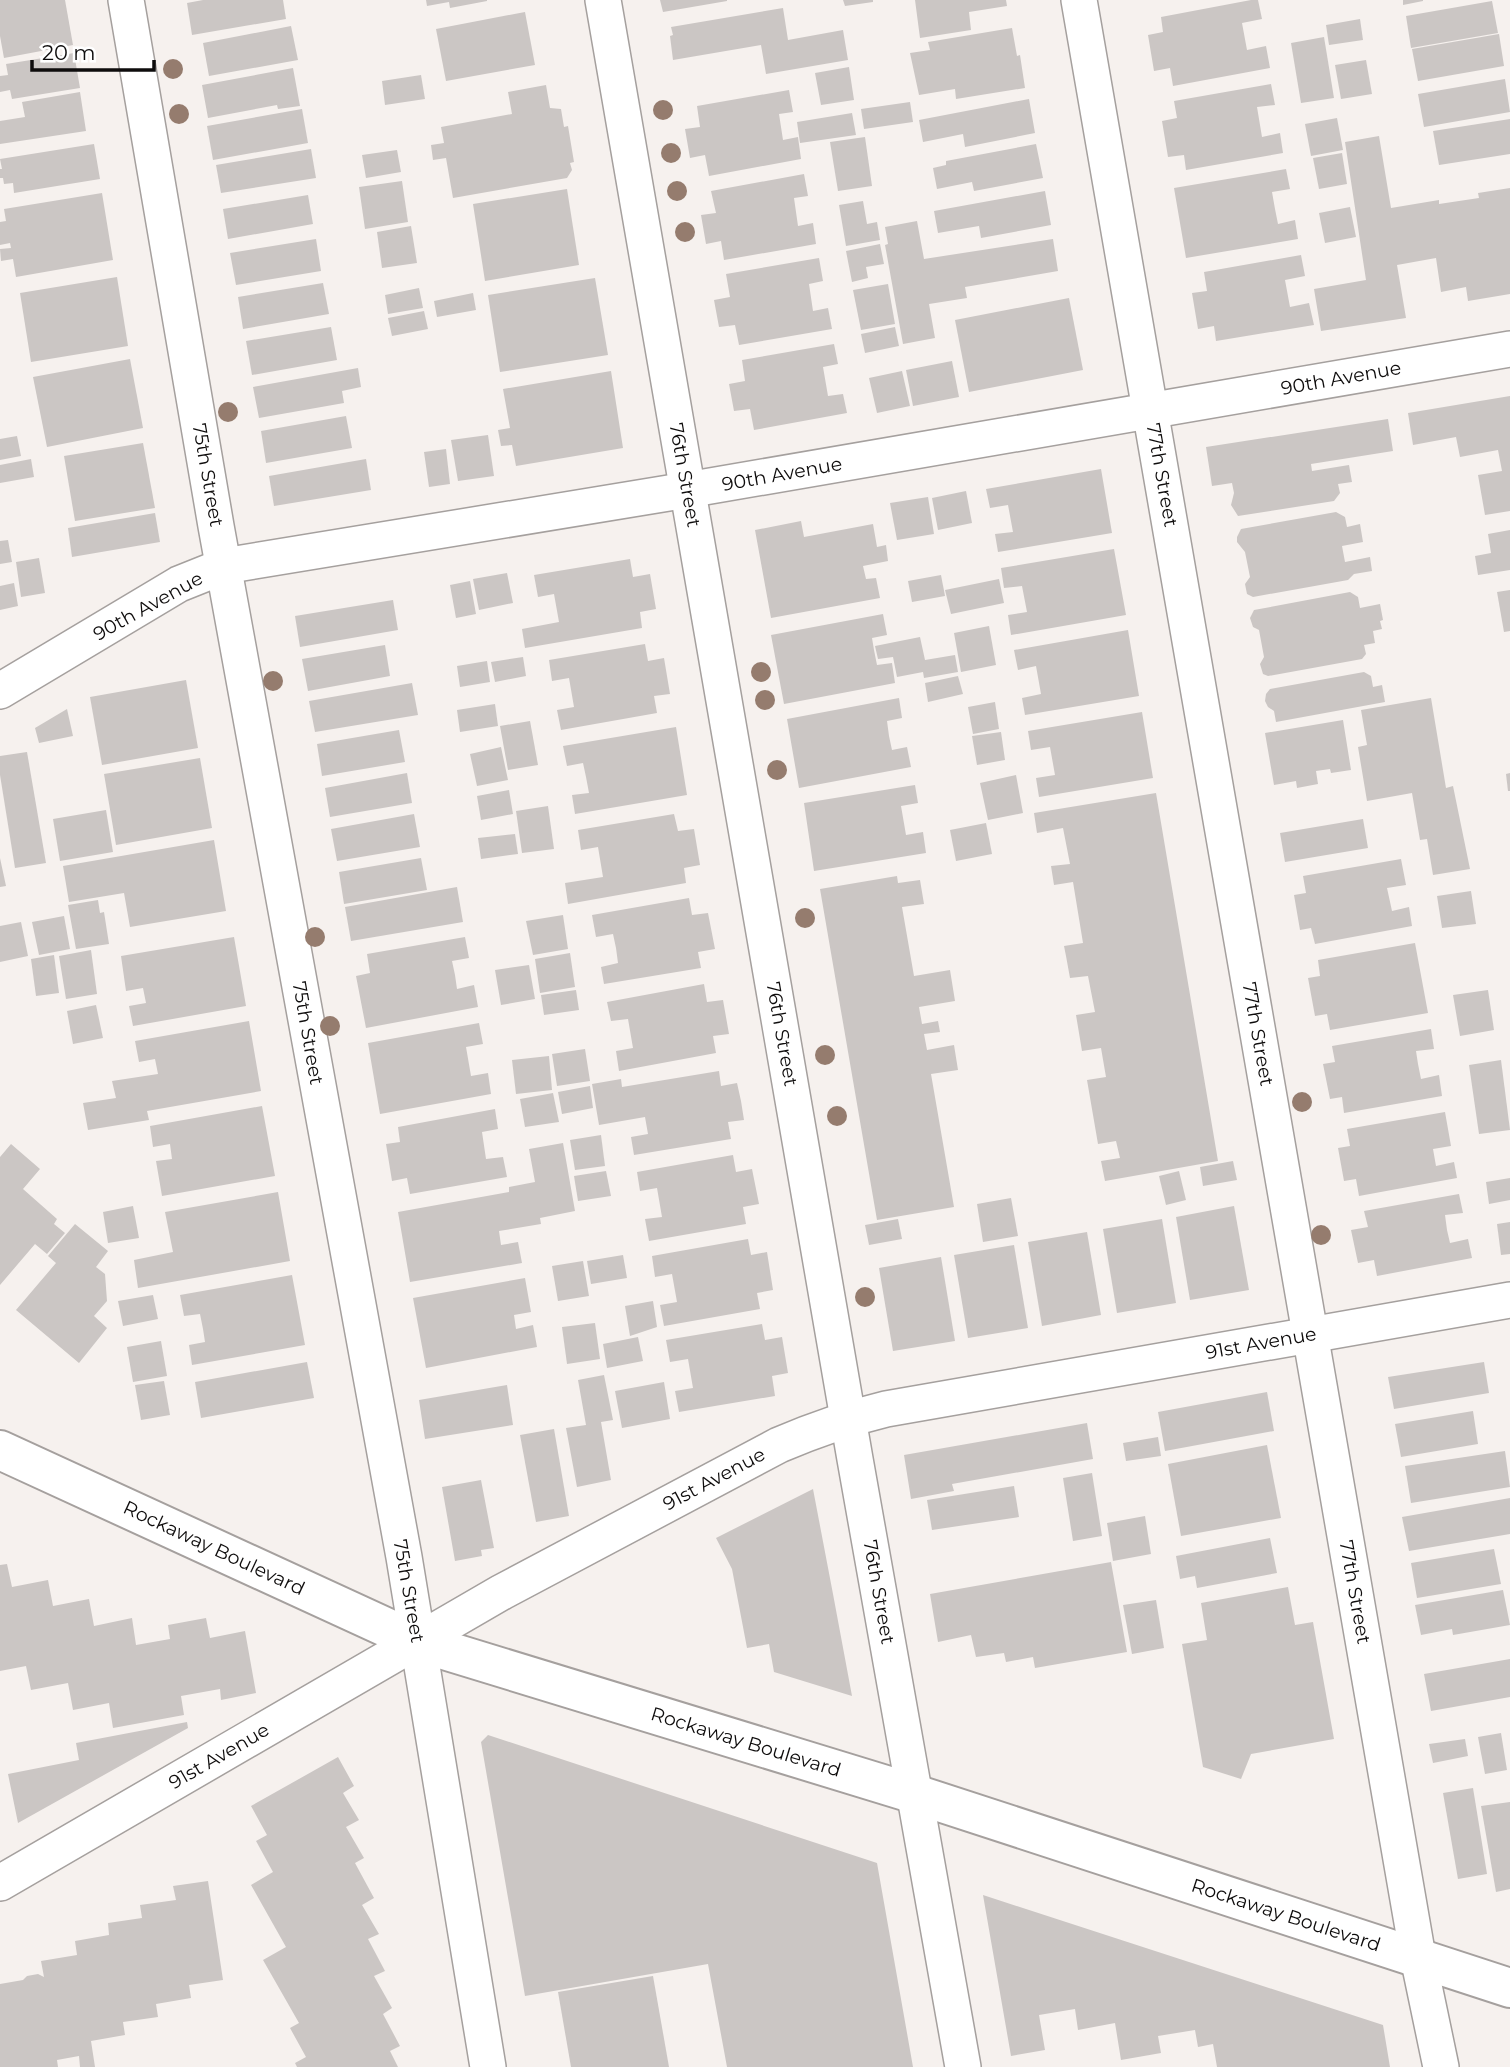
<svg xmlns="http://www.w3.org/2000/svg" width="1510" height="2067" viewBox="0 0 1510 2067" font-family="Montserrat,sans-serif">
	<style>
		.building { fill: #cbc6c4 }
		.lines { fill: none; stroke-linecap: round; stroke-linejoin: round }
		.minor-casing { stroke: #a5a09e; stroke-width: 38 }
		.secondary-casing { stroke: #a5a09e; stroke-width: 42 }
		.minor { stroke: #fff; stroke-width: 35 }
		.secondary { stroke: #fff; stroke-width: 38 }
		.tree { fill: #957c6e }
		.labels { text-anchor: middle; dominant-baseline: central; stroke-width: 7; stroke-linejoin: round; paint-order: stroke }
		.street-label { font-size: 19px; fill: #0e0c0c; stroke: #fff }
	</style>
	<rect width="100%" height="100%" fill="#f6f1ee"/>
	<g class="building">
		<polygon points="0,0 65,0 73,45 4,58 0,36"/>
		<polygon points="203,0 283,0 286,19 192,35 187,3"/>
		<polygon points="426,0 487,0 487,1 450,8 449,2 427,6"/>
		<polygon points="660,0 727,0 727,1 663,12"/>
		<polygon points="843,0 873,0 873,2 845,6"/>
		<polygon points="915,0 1006,0 1007,6 969,12 971,30 920,38"/>
		<polygon points="1251,0 1258,0 1262,19 1242,23 1247,50 1266,46 1270,68 1173,86 1170,68 1154,71 1148,35 1163,32 1161,17"/>
		<polygon points="1403,0 1423,0 1423,1 1403,5"/>
		<polygon points="1492,1 1498,33 1411,48 1406,16"/>
		<polygon points="783,8 788,40 843,30 848,60 766,74 761,45 673,60 670,36 673,35 671,27"/>
		<polygon points="525,12 535,65 446,81 436,29"/>
		<polygon points="1360,19 1363,40 1329,45 1326,25"/>
		<polygon points="291,26 298,60 209,76 203,43"/>
		<polygon points="1012,28 1017,56 1020,55 1025,88 956,99 955,89 919,95 910,53 930,50 928,42"/>
		<polygon points="1499,34 1504,66 1418,81 1412,49"/>
		<polygon points="1324,37 1334,98 1301,103 1291,43"/>
		<polygon points="74,53 80,88 12,99 10,90 0,92 0,76 8,75 6,64"/>
		<polygon points="1366,60 1372,94 1341,99 1335,65"/>
		<polygon points="849,67 854,100 821,105 815,73"/>
		<polygon points="293,68 300,106 278,109 277,105 208,118 202,85"/>
		<polygon points="421,75 425,99 385,105 382,81"/>
		<polygon points="1505,79 1510,112 1424,127 1418,94"/>
		<polygon points="1271,84 1275,105 1257,107 1262,137 1280,133 1283,153 1186,170 1184,155 1168,157 1162,121 1177,118 1174,101"/>
		<polygon points="546,85 550,108 561,109 564,127 568,126 574,162 570,163 572,170 567,178 453,198 446,158 433,160 431,145 444,143 441,127 512,114 508,92"/>
		<polygon points="789,90 793,112 779,114 783,140 798,137 801,159 709,176 705,155 690,158 685,129 700,127 697,106"/>
		<polygon points="80,92 86,131 0,144 0,121 25,117 22,102"/>
		<polygon points="1029,99 1035,133 965,147 963,134 923,142 919,120"/>
		<polygon points="910,102 913,122 864,129 861,109"/>
		<polygon points="302,109 308,143 213,160 207,126"/>
		<polygon points="852,113 856,135 800,143 797,122"/>
		<polygon points="1337,118 1343,150 1311,156 1305,124"/>
		<polygon points="1510,119 1510,154 1439,165 1433,131"/>
		<polygon points="1379,136 1391,208 1439,200 1439,204 1479,198 1478,193 1510,188 1510,294 1468,301 1466,287 1441,292 1436,258 1397,265 1406,318 1321,331 1314,289 1366,280 1345,142"/>
		<polygon points="865,137 872,186 838,191 830,142"/>
		<polygon points="94,144 100,179 14,193 13,183 4,184 3,178 0,178 0,169 2,169 0,159"/>
		<polygon points="1036,144 1043,178 974,191 972,182 937,189 933,168 946,165 946,161"/>
		<polygon points="311,149 316,178 221,193 216,165"/>
		<polygon points="397,150 401,172 366,178 362,155"/>
		<polygon points="1342,153 1347,184 1319,189 1313,158"/>
		<polygon points="1286,169 1290,189 1272,192 1275,209 1278,224 1295,220 1298,239 1186,258 1174,188"/>
		<polygon points="804,174 808,196 794,198 798,226 813,223 816,244 724,260 721,241 706,244 701,215 716,213 711,191"/>
		<polygon points="402,181 408,222 365,229 359,187"/>
		<polygon points="567,189 579,265 485,281 473,204"/>
		<polygon points="1045,191 1051,225 981,238 979,226 938,233 934,211"/>
		<polygon points="102,193 113,260 16,277 13,259 1,261 0,249 11,248 10,243 0,245 0,222 6,221 4,209"/>
		<polygon points="308,195 313,224 228,239 223,209"/>
		<polygon points="863,201 867,224 877,222 880,240 846,246 839,205"/>
		<polygon points="1350,207 1356,237 1325,243 1319,213"/>
		<polygon points="917,221 924,259 1053,239 1058,271 965,287 967,298 929,304 935,338 903,344 885,245 888,244 885,227"/>
		<polygon points="411,226 417,263 382,268 377,232"/>
		<polygon points="316,239 321,271 236,285 230,253"/>
		<polygon points="880,244 884,264 866,267 868,278 852,282 846,251"/>
		<polygon points="1301,255 1305,276 1285,280 1290,307 1309,303 1314,325 1216,341 1214,326 1198,329 1192,293 1207,291 1204,272"/>
		<polygon points="819,258 823,281 809,284 813,311 828,308 832,329 739,345 735,325 719,327 714,300 730,297 726,274"/>
		<polygon points="117,277 128,346 31,362 20,293"/>
		<polygon points="595,278 608,355 500,372 488,295"/>
		<polygon points="323,283 329,314 243,329 238,297"/>
		<polygon points="888,284 895,324 861,330 853,290"/>
		<polygon points="419,288 423,308 388,314 385,295"/>
		<polygon points="473,293 476,310 437,317 434,301"/>
		<polygon points="1069,298 1083,370 969,392 955,320"/>
		<polygon points="424,311 428,329 392,336 388,318"/>
		<polygon points="331,327 337,360 252,375 246,341"/>
		<polygon points="895,327 899,346 865,353 861,334"/>
		<polygon points="834,344 838,364 823,367 828,396 843,394 847,413 754,430 750,409 734,411 729,384 745,381 742,360"/>
		<polygon points="130,359 143,428 47,447 33,377"/>
		<polygon points="952,361 959,397 913,406 906,370"/>
		<polygon points="358,368 361,387 342,391 344,403 259,418 253,387"/>
		<polygon points="611,371 623,448 516,466 512,445 501,446 498,430 510,428 503,389"/>
		<polygon points="902,371 910,406 877,413 869,378"/>
		<polygon points="1510,396 1510,511 1485,515 1478,475 1502,471 1498,450 1460,457 1456,437 1413,445 1408,413"/>
		<polygon points="346,416 352,448 266,463 261,431"/>
		<polygon points="1388,419 1393,451 1311,464 1312,471 1349,465 1352,482 1338,484 1340,493 1334,501 1238,516 1231,505 1234,493 1232,483 1212,486 1206,447"/>
		<polygon points="488,435 494,476 458,481 451,440"/>
		<polygon points="17,436 21,456 0,460 0,439"/>
		<polygon points="143,443 155,508 75,521 64,456"/>
		<polygon points="446,449 450,484 429,487 424,452"/>
		<polygon points="31,459 34,477 0,483 0,465"/>
		<polygon points="366,459 371,490 274,506 269,476"/>
		<polygon points="1101,469 1112,533 998,552 995,534 1013,532 1008,505 990,508 986,489"/>
		<polygon points="966,491 972,523 938,530 932,498"/>
		<polygon points="928,497 934,534 897,540 890,503"/>
		<polygon points="1336,512 1345,517 1347,527 1360,524 1363,542 1342,546 1345,562 1370,557 1372,571 1354,574 1348,580 1253,597 1247,594 1245,584 1250,577 1245,552 1237,542 1237,537 1241,529"/>
		<polygon points="155,513 160,542 72,557 68,528"/>
		<polygon points="801,521 804,537 873,524 877,547 886,545 888,561 863,566 866,579 876,578 880,598 771,618 755,530"/>
		<polygon points="1510,530 1510,570 1478,575 1475,556 1491,553 1488,534"/>
		<polygon points="8,540 12,562 0,564 0,541"/>
		<polygon points="1114,549 1126,615 1011,635 1008,615 1027,612 1022,586 1004,588 1001,568"/>
		<polygon points="39,558 45,593 21,597 16,562"/>
		<polygon points="630,559 633,577 650,574 656,609 640,612 642,628 525,648 522,629 559,622 554,594 538,597 534,575"/>
		<polygon points="507,573 513,603 479,610 473,579"/>
		<polygon points="941,575 945,596 912,602 908,581"/>
		<polygon points="999,579 1004,603 951,614 945,590"/>
		<polygon points="470,581 476,614 456,618 450,585"/>
		<polygon points="14,583 18,606 0,610 0,586"/>
		<polygon points="1510,590 1510,631 1504,632 1497,592"/>
		<polygon points="1350,592 1358,597 1360,608 1380,604 1383,620 1380,621 1382,629 1373,631 1375,643 1364,645 1366,654 1362,659 1268,676 1263,674 1260,664 1264,657 1259,630 1253,627 1250,618 1254,610"/>
		<polygon points="393,600 398,630 300,647 295,616"/>
		<polygon points="883,614 887,635 872,638 874,650 877,665 892,663 895,683 784,704 771,635"/>
		<polygon points="989,626 996,665 961,672 954,633"/>
		<polygon points="1128,630 1139,696 1025,715 1022,698 1041,694 1036,666 1018,670 1014,650"/>
		<polygon points="920,637 925,660 955,655 958,672 924,678 923,672 897,677 893,657 878,659 875,646"/>
		<polygon points="645,644 648,661 664,658 670,694 654,696 657,713 561,730 557,710 574,707 569,678 552,681 549,660"/>
		<polygon points="385,645 390,676 308,691 302,659"/>
		<polygon points="523,657 526,676 495,682 491,662"/>
		<polygon points="487,661 490,682 460,687 457,666"/>
		<polygon points="1364,672 1371,676 1373,687 1382,685 1385,702 1276,722 1274,711 1268,707 1265,701 1266,694 1270,689"/>
		<polygon points="958,676 963,694 928,702 925,683"/>
		<polygon points="186,680 198,748 102,765 90,697"/>
		<polygon points="412,683 418,715 315,732 309,701"/>
		<polygon points="899,698 902,718 887,721 889,736 892,750 907,747 911,767 799,788 787,719"/>
		<polygon points="1431,698 1446,788 1453,786 1470,869 1433,875 1427,839 1420,840 1412,793 1367,801 1358,747 1367,745 1361,710"/>
		<polygon points="995,702 999,729 973,734 968,707"/>
		<polygon points="495,704 498,726 460,732 457,710"/>
		<polygon points="67,709 73,736 39,743 35,728"/>
		<polygon points="1142,712 1153,778 1039,797 1036,778 1055,775 1050,747 1031,750 1028,731"/>
		<polygon points="1343,720 1351,770 1331,773 1330,769 1316,771 1318,784 1297,788 1296,781 1274,785 1265,733"/>
		<polygon points="530,721 538,765 508,770 500,726"/>
		<polygon points="676,727 687,795 575,814 572,795 589,793 586,777 583,763 567,766 563,746"/>
		<polygon points="399,730 405,762 322,776 317,744"/>
		<polygon points="1001,732 1005,760 977,765 972,736"/>
		<polygon points="501,747 508,780 477,786 470,754"/>
		<polygon points="27,752 46,863 15,868 0,775 0,756"/>
		<polygon points="200,758 212,828 116,845 104,774"/>
		<polygon points="407,773 412,803 330,817 325,788"/>
		<polygon points="1510,773 1510,791 1508,791 1506,774"/>
		<polygon points="1016,775 1023,813 988,820 980,783"/>
		<polygon points="915,785 918,803 901,806 906,835 923,832 926,853 814,871 804,803"/>
		<polygon points="509,790 513,814 481,820 477,796"/>
		<polygon points="1156,793 1218,1161 1105,1181 1101,1161 1120,1158 1116,1141 1098,1144 1087,1080 1106,1077 1101,1048 1082,1051 1076,1015 1095,1012 1088,976 1070,978 1066,956 1064,946 1083,943 1073,882 1054,885 1051,866 1070,864 1063,828 1037,833 1034,813"/>
		<polygon points="548,806 554,849 522,853 516,811"/>
		<polygon points="106,810 113,852 60,861 53,819"/>
		<polygon points="414,814 420,847 337,861 331,829"/>
		<polygon points="674,814 678,831 694,829 700,865 684,868 686,883 568,904 565,883 603,877 598,847 581,850 578,830"/>
		<polygon points="1363,819 1368,848 1285,862 1280,833"/>
		<polygon points="986,823 992,854 956,861 950,830"/>
		<polygon points="515,834 518,854 481,859 478,838"/>
		<polygon points="214,840 226,911 130,927 124,893 69,902 63,866"/>
		<polygon points="0,858 6,886 0,887"/>
		<polygon points="421,858 427,890 344,904 339,872"/>
		<polygon points="1401,859 1406,885 1387,888 1392,911 1409,907 1412,926 1315,944 1311,928 1300,930 1294,895 1306,893 1303,876"/>
		<polygon points="897,876 898,883 920,880 924,904 902,907 914,976 950,970 955,1001 919,1007 922,1024 938,1021 940,1032 924,1034 927,1050 954,1045 958,1070 931,1074 954,1207 877,1220 820,889"/>
		<polygon points="457,887 463,922 351,941 345,907"/>
		<polygon points="1471,891 1476,924 1442,928 1437,896"/>
		<polygon points="689,898 692,915 708,913 715,949 698,952 701,968 604,984 601,967 618,963 616,948 613,934 596,937 592,915"/>
		<polygon points="98,900 100,913 104,912 109,944 76,949 68,905"/>
		<polygon points="563,915 568,949 533,955 526,921"/>
		<polygon points="64,916 70,949 39,955 32,922"/>
		<polygon points="21,922 28,956 0,962 0,926"/>
		<polygon points="234,937 246,1006 133,1026 129,1006 146,1003 143,988 126,991 121,956"/>
		<polygon points="465,937 469,958 452,961 455,975 457,989 474,985 478,1007 366,1028 356,976 370,973 367,954"/>
		<polygon points="1415,943 1428,1013 1330,1030 1327,1014 1315,1016 1308,978 1320,976 1318,960"/>
		<polygon points="91,950 97,994 66,999 59,956"/>
		<polygon points="570,953 575,987 540,993 535,959"/>
		<polygon points="54,955 59,993 36,996 31,959"/>
		<polygon points="529,965 535,999 501,1005 495,970"/>
		<polygon points="704,984 707,1002 723,1000 729,1034 713,1036 716,1053 619,1071 616,1051 633,1048 628,1019 611,1021 607,1002"/>
		<polygon points="576,990 579,1010 544,1015 541,995"/>
		<polygon points="1488,990 1494,1030 1460,1036 1453,995"/>
		<polygon points="96,1005 103,1038 73,1044 67,1011"/>
		<polygon points="249,1021 261,1091 147,1111 149,1120 88,1130 83,1103 116,1098 112,1081 158,1074 155,1059 139,1062 135,1041"/>
		<polygon points="479,1023 483,1044 466,1047 471,1076 488,1073 491,1094 380,1114 368,1043"/>
		<polygon points="1431,1029 1434,1049 1416,1051 1418,1064 1421,1079 1439,1075 1442,1096 1344,1113 1342,1097 1330,1099 1323,1064 1335,1062 1332,1046"/>
		<polygon points="585,1049 590,1081 557,1086 552,1054"/>
		<polygon points="549,1056 552,1090 516,1094 512,1060"/>
		<polygon points="1501,1060 1510,1130 1479,1134 1469,1065"/>
		<polygon points="719,1071 721,1086 737,1083 741,1101 744,1120 728,1122 731,1139 634,1155 631,1137 648,1134 645,1117 599,1125 592,1084 621,1079 622,1087"/>
		<polygon points="590,1086 593,1108 562,1114 558,1092"/>
		<polygon points="553,1093 559,1122 525,1127 520,1099"/>
		<polygon points="262,1106 275,1176 162,1196 156,1161 172,1159 170,1144 153,1147 150,1126"/>
		<polygon points="495,1109 498,1129 482,1132 486,1159 503,1157 507,1177 410,1194 407,1178 392,1181 386,1144 400,1142 398,1127"/>
		<polygon points="1445,1112 1451,1146 1433,1149 1436,1166 1454,1162 1457,1178 1359,1196 1356,1179 1344,1181 1338,1148 1350,1146 1347,1129"/>
		<polygon points="601,1135 605,1166 575,1170 570,1140"/>
		<polygon points="563,1143 575,1211 540,1218 541,1224 499,1231 501,1245 518,1242 522,1263 410,1282 398,1212 509,1192 509,1187 535,1182 529,1149"/>
		<polygon points="11,1144 40,1169 23,1189 57,1219 54,1224 65,1233 47,1254 35,1244 0,1285 0,1157"/>
		<polygon points="733,1155 736,1172 752,1169 759,1204 743,1207 746,1224 649,1241 645,1219 662,1217 657,1188 640,1191 637,1172"/>
		<polygon points="1233,1161 1237,1180 1203,1186 1200,1167"/>
		<polygon points="606,1171 611,1196 578,1201 574,1176"/>
		<polygon points="1179,1171 1186,1200 1166,1205 1159,1176"/>
		<polygon points="1510,1178 1510,1200 1489,1204 1486,1182"/>
		<polygon points="278,1192 290,1261 138,1288 134,1260 173,1252 165,1212"/>
		<polygon points="1459,1194 1463,1213 1445,1215 1447,1230 1450,1243 1468,1239 1472,1258 1377,1276 1374,1260 1358,1263 1351,1230 1368,1227 1364,1211"/>
		<polygon points="1011,1198 1018,1236 983,1242 977,1204"/>
		<polygon points="133,1206 139,1238 108,1243 103,1212"/>
		<polygon points="1234,1206 1249,1290 1190,1300 1176,1217"/>
		<polygon points="898,1219 902,1239 869,1245 865,1225"/>
		<polygon points="1162,1219 1176,1303 1117,1313 1103,1229"/>
		<polygon points="1510,1222 1510,1254 1501,1255 1497,1224"/>
		<polygon points="75,1224 108,1251 96,1267 105,1274 107,1301 94,1316 107,1328 79,1363 16,1310 56,1263 48,1256"/>
		<polygon points="1087,1232 1101,1315 1042,1326 1028,1242"/>
		<polygon points="748,1239 751,1255 767,1252 773,1290 757,1293 760,1309 664,1326 660,1305 677,1302 672,1274 655,1277 652,1256"/>
		<polygon points="1014,1245 1028,1328 968,1338 954,1255"/>
		<polygon points="623,1255 627,1278 591,1284 587,1261"/>
		<polygon points="941,1257 955,1341 893,1351 879,1268"/>
		<polygon points="583,1261 589,1296 558,1301 552,1266"/>
		<polygon points="292,1275 305,1345 192,1365 189,1345 205,1342 203,1329 200,1314 184,1316 180,1295"/>
		<polygon points="525,1278 531,1312 514,1315 516,1329 533,1325 537,1347 426,1368 413,1298"/>
		<polygon points="153,1295 158,1319 123,1326 118,1301"/>
		<polygon points="653,1301 657,1327 630,1336 625,1306"/>
		<polygon points="595,1323 600,1359 567,1364 562,1327"/>
		<polygon points="762,1324 765,1340 782,1337 788,1373 772,1376 775,1396 679,1412 675,1391 693,1388 688,1359 670,1362 666,1340"/>
		<polygon points="638,1337 643,1361 607,1368 603,1344"/>
		<polygon points="161,1341 167,1376 133,1382 127,1347"/>
		<polygon points="307,1362 314,1398 201,1418 195,1382"/>
		<polygon points="1484,1362 1489,1393 1394,1409 1388,1377"/>
		<polygon points="604,1375 613,1420 601,1422 611,1480 577,1487 566,1428 586,1425 578,1380"/>
		<polygon points="164,1381 170,1415 141,1420 135,1385"/>
		<polygon points="664,1382 670,1419 622,1428 615,1391"/>
		<polygon points="507,1385 513,1425 425,1439 419,1400"/>
		<polygon points="1267,1392 1274,1431 1165,1451 1158,1412"/>
		<polygon points="1473,1411 1478,1444 1401,1457 1395,1424"/>
		<polygon points="1087,1423 1093,1459 952,1484 954,1491 911,1499 904,1455"/>
		<polygon points="554,1429 569,1516 536,1522 520,1435"/>
		<polygon points="1158,1437 1161,1456 1126,1461 1123,1443"/>
		<polygon points="1267,1445 1281,1518 1181,1536 1168,1464"/>
		<polygon points="1505,1451 1510,1487 1411,1503 1405,1466"/>
		<polygon points="1092,1473 1102,1536 1073,1541 1063,1478"/>
		<polygon points="481,1480 494,1548 481,1550 482,1556 455,1561 442,1487"/>
		<polygon points="1014,1486 1019,1517 932,1530 927,1500"/>
		<polygon points="813,1489 833,1594 852,1696 774,1672 769,1644 747,1648 732,1569 716,1538"/>
		<polygon points="1510,1498 1510,1534 1409,1551 1402,1517"/>
		<polygon points="1145,1516 1151,1554 1113,1561 1107,1523"/>
		<polygon points="1270,1538 1277,1573 1197,1588 1195,1576 1180,1579 1176,1556"/>
		<polygon points="1494,1549 1501,1584 1417,1598 1411,1563"/>
		<polygon points="1111,1562 1127,1652 1035,1668 1033,1657 1006,1662 1004,1653 976,1657 971,1635 938,1642 930,1594"/>
		<polygon points="7,1564 12,1587 48,1580 53,1606 89,1599 94,1626 132,1618 136,1645 170,1639 168,1625 206,1618 210,1638 245,1631 256,1693 221,1700 220,1689 181,1696 184,1715 113,1728 109,1703 73,1710 68,1683 31,1690 26,1666 0,1671 0,1565"/>
		<polygon points="1288,1587 1295,1625 1313,1622 1334,1739 1251,1754 1241,1779 1203,1767 1182,1644 1207,1640 1201,1603"/>
		<polygon points="1503,1590 1510,1625 1453,1635 1452,1629 1421,1635 1415,1605"/>
		<polygon points="1156,1600 1164,1648 1132,1654 1123,1605"/>
		<polygon points="1510,1659 1510,1697 1431,1711 1424,1674"/>
		<polygon points="187,1722 188,1728 18,1823 8,1774 79,1760 76,1743"/>
		<polygon points="1501,1733 1507,1770 1485,1774 1478,1737"/>
		<polygon points="488,1735 877,1863 913,2067 727,2067 708,1964 525,1996 481,1742"/>
		<polygon points="1465,1739 1468,1756 1433,1763 1429,1744"/>
		<polygon points="338,1757 354,1786 343,1793 359,1820 346,1827 364,1858 355,1863 374,1898 362,1905 379,1934 368,1939 385,1971 374,1976 392,2008 383,2014 400,2046 390,2051 398,2067 297,2067 295,2063 306,2057 290,2028 299,2023 263,1960 286,1947 251,1885 273,1872 256,1841 267,1835 251,1806"/>
		<polygon points="1473,1788 1487,1874 1458,1879 1443,1793"/>
		<polygon points="1510,1802 1510,1889 1496,1892 1481,1806"/>
		<polygon points="208,1881 223,1980 189,1985 191,1998 156,2004 158,2017 123,2022 125,2035 91,2041 95,2067 80,2067 79,2056 57,2060 58,2067 0,2067 0,1984 23,1980 27,1976 38,1974 44,1977 41,1961 77,1955 75,1941 109,1935 108,1923 142,1918 140,1905 176,1900 173,1886"/>
		<polygon points="983,1895 1383,2025 1390,2067 1217,2067 1213,2044 1198,2047 1195,2030 1158,2036 1161,2053 1121,2060 1115,2023 1078,2030 1075,2009 1039,2015 1045,2050 1011,2056"/>
		<polygon points="653,1976 669,2067 571,2067 558,1992"/>
	</g>
	<g class="lines">
		<defs>
			<g id="minor">
				<polyline points="126,0 216,526 404,1557 488,2067"/>
				<polyline points="603,0 855,1459 963,2067"/>
				<polyline points="1079,0 1418,1957 1441,2067"/>
				<polyline points="0,691 179,584 224,566 687,490 1510,349"/>
				<path d="M0,1883L502,1592L779,1445C814,1430 849,1418 886,1409L1510,1300"/>
			</g>
			<polyline id="secondary" points="0,1450 418,1642 915,1794 1510,1988"/>
		</defs>
		<use href="#minor" class="minor-casing"/>
		<use href="#secondary" class="secondary-casing"/>
		<use href="#minor" class="minor"/>
		<use href="#secondary" class="secondary"/>
	</g>
	<g class="tree">
		<circle cx="173" cy="69" r="10"/>
		<circle cx="663" cy="110" r="10"/>
		<circle cx="179" cy="114" r="10"/>
		<circle cx="671" cy="153" r="10"/>
		<circle cx="677" cy="191" r="10"/>
		<circle cx="685" cy="232" r="10"/>
		<circle cx="228" cy="412" r="10"/>
		<circle cx="761" cy="672" r="10"/>
		<circle cx="273" cy="681" r="10"/>
		<circle cx="765" cy="700" r="10"/>
		<circle cx="777" cy="770" r="10"/>
		<circle cx="805" cy="918" r="10"/>
		<circle cx="315" cy="937" r="10"/>
		<circle cx="330" cy="1026" r="10"/>
		<circle cx="825" cy="1055" r="10"/>
		<circle cx="1302" cy="1102" r="10"/>
		<circle cx="837" cy="1116" r="10"/>
		<circle cx="1321" cy="1235" r="10"/>
		<circle cx="865" cy="1297" r="10"/>
	</g>
	<g class="labels">
		<g class="street-label">
			<text transform="translate(1341 378) rotate(-10)">90th Avenue</text>
			<text transform="translate(782 474) rotate(-10)">90th Avenue</text>
			<text transform="translate(208 475) rotate(80)">75th Street</text>
			<text transform="translate(685 475) rotate(80)">76th Street</text>
			<text transform="translate(1162 475) rotate(80)">77th Street</text>
			<text transform="translate(148 606) rotate(-29)">90th Avenue</text>
			<text transform="translate(308 1033) rotate(80)">75th Street</text>
			<text transform="translate(782 1034) rotate(80)">76th Street</text>
			<text transform="translate(1258 1034) rotate(80)">77th Street</text>
			<text transform="translate(1261 1343) rotate(-10)">91st Avenue</text>
			<text transform="translate(714 1479) rotate(-28)">91st Avenue</text>
			<text transform="translate(214 1548) rotate(25)">Rockaway Boulevard</text>
			<text transform="translate(409 1591) rotate(80)">75th Street</text>
			<text transform="translate(879 1592) rotate(80)">76th Street</text>
			<text transform="translate(1355 1592) rotate(80)">77th Street</text>
			<text transform="translate(746 1742) rotate(17)">Rockaway Boulevard</text>
			<text transform="translate(219 1756) rotate(-30)">91st Avenue</text>
			<text transform="translate(1286 1915) rotate(18)">Rockaway Boulevard</text>
		</g>
	</g>
	<path d="M32 60v10h122v-10" fill="none" stroke="#0e0c0c" stroke-width="3.5"/>
	<text x="42" y="60" font-size="21" fill="#0e0c0c" stroke="#ffffff" stroke-width="5" paint-order="stroke">20 m</text>
</svg>
